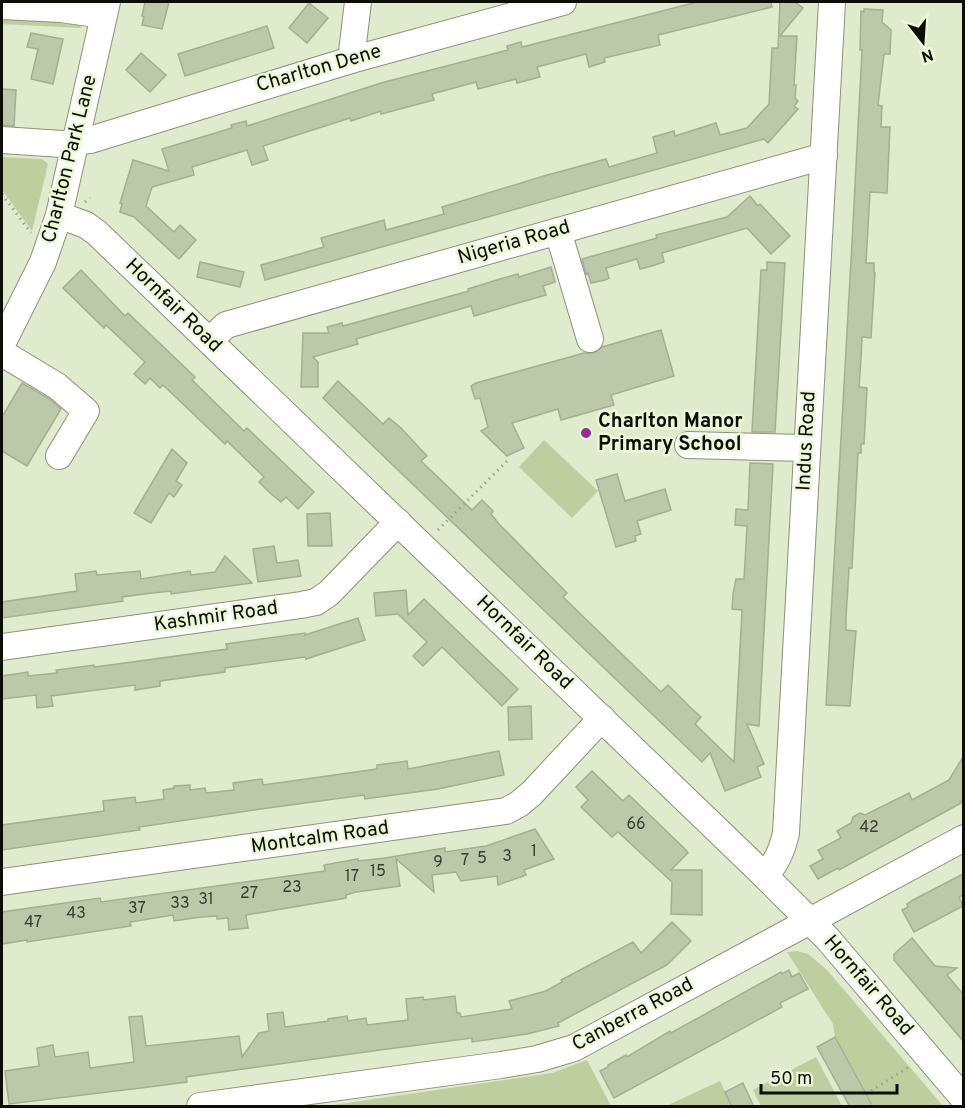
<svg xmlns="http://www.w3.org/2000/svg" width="965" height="1108" viewBox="0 0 965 1108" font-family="Overpass,sans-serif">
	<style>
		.green { fill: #bece9e }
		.building { fill: #bdc7aa; stroke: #a4ae92; stroke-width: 1.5 }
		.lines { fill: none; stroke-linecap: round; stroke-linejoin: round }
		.minor-casing { stroke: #899377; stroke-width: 28 }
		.path { stroke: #9ca48d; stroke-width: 3; stroke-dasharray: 1.5 4.5; stroke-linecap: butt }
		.minor { stroke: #fff; stroke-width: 26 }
		.poi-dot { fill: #992d8e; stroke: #edf8d9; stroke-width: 2 }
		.labels { text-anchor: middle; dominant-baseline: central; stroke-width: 5; stroke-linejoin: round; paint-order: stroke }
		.number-label { font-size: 16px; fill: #383d2f }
		.street-label { font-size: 20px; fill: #0c0f06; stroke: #edf8d9 }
		.poi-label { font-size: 20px; font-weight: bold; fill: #0c0f06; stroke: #edf8d9; text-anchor: start }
	</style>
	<rect width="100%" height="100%" fill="#e0eacc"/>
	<g class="green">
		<polygon points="2,2 87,2 81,28 2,24"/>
		<polygon points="2,157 42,159 48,164 32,231 2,190"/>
		<polygon points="544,440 598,491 572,518 519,467"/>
		<polygon points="797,951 808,954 827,970 943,1106 873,1106 835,1037 833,1024 787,952"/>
		<polygon points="816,1057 842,1106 761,1106 753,1090"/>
		<polygon points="587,1060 611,1106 326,1106 552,1073"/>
		<polygon points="720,1081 732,1106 666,1106"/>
	</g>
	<g class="building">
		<polygon points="145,2 169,2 162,29 142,25 144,17 142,16"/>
		<polygon points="697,2 771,2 772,7 658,35 660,45 604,58 605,62 589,67 586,54 537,67 540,77 517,83 516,79 478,89 476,82 432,94 434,100 381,114 381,111 351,121 350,118 263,146 268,160 252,165 247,150 192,167 194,175 152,187 146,206 174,232 180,225 196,240 179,259 134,217 120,212 122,204 120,203 133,160 169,171 162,149 232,128 231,125 246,121 247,126 381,83 508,50 507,46 521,42 522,47"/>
		<polygon points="780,2 795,2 803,8 780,36 797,36 794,85 796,85 795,98 798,101 794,106 798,109 768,143 764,139 265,280 261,265 324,247 321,238 384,220 386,230 444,214 442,207 544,176 606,159 609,167 657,153 653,137 674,131 675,136 716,123 720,135 747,128 769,104 772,48 778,48"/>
		<polygon points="309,3 328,18 307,43 289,28"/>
		<polygon points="864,9 883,10 882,22 891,30 890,54 884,54 878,105 882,106 881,127 890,127 887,193 870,192 866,263 874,263 874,273 875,273 871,338 862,337 861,359 859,387 867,388 864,444 861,444 861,453 858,453 852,568 849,568 846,618 846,630 856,631 850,706 826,705 852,243 862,50 860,50 861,11 864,12"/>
		<polygon points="267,26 274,48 185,76 178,54"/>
		<polygon points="31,33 63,39 53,84 31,79 38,49 27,47"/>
		<polygon points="141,53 166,75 150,92 126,70"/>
		<polygon points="2,89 16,90 14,126 2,125"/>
		<polygon points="750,196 758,206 760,204 790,236 771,254 747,228 662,253 664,262 652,266 640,269 637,259 606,268 609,278 605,280 591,283 588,273 586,274 582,259 657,238 656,235 727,217"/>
		<polygon points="200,262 244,272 240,287 197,277"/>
		<polygon points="767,262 785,263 775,432 752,432 761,270 767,270"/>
		<polygon points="551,267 555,282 543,286 546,295 474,316 471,306 356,339 358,344 313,357 318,362 318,387 301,387 303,333 329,333 327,327 342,323 343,326 469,291 468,289 500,279 518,274 519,277"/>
		<polygon points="81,270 125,316 128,313 195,377 192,380 244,431 247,428 312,490 314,492 298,509 286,497 281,502 270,493 259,482 264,477 227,441 225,444 163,385 160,388 150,378 145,384 134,374 145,362 106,325 104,328 63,288"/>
		<polygon points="661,330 674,376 611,395 614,405 561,420 558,409 512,423 524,448 507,456 481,431 488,427 480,398 475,399 471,386 476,383 584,353 594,353 602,347"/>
		<polygon points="338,381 383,424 389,418 401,428 427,456 421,461 472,510 482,500 493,511 491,514 499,524 567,593 563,597 661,692 668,685 690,707 701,717 695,724 734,762 742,610 732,609 733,594 736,579 744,579 747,526 735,525 736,509 748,510 750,463 773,464 759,726 747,724 764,764 757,767 761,777 725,791 710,753 702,762 323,398"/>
		<polygon points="22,383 48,398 61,409 27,466 2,451 2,417"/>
		<polygon points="172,449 187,463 176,481 182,485 174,497 169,493 151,523 134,513"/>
		<polygon points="617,474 625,501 665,489 671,510 637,521 641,534 635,536 636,541 616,547 596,480"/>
		<polygon points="330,513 332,546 308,546 307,514"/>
		<polygon points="274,546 277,563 298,560 301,576 258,582 253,549"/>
		<polygon points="225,556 252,583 171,594 171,591 144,594 122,597 123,601 2,618 2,602 77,591 75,574 96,571 97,575 140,571 141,579 190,571 191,575 215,572"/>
		<polygon points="406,590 408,615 424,599 518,689 502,706 442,647 423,666 413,656 427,642 398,614 376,616 374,593"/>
		<polygon points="358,618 365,640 306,659 305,657 225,668 225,672 160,681 160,686 135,690 135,685 51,696 53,706 37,708 36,695 2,699 2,676 28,672 28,676 57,673 56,670 94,665 94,667 110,665 227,649 226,644 305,633 305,635"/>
		<polygon points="531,706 532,739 509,740 508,707"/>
		<polygon points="499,751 504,775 438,789 365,799 364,795 268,808 139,827 140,830 2,850 2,825 104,811 103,801 135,797 136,803 164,799 163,790 174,788 174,786 190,785 190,790 205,788 206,793 234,790 233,783 262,779 263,785 377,769 377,765 407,761 408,769"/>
		<polygon points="963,757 963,800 960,802 961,803 839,870 838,868 818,879 810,866 823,859 818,850 841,838 837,831 851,823 853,817 860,813 865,815 909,793 912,800 949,780"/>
		<polygon points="592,771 623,801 629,795 685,849 688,853 671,870 702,870 702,915 671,914 672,882 618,832 612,837 581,807 588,800 576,787"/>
		<polygon points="535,829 554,859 524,870 526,875 498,885 497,876 461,881 456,872 432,875 434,892 396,859 400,886 356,892 346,895 346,898 246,915 248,928 229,930 228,918 217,919 217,916 201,917 174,921 173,915 130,922 131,926 27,942 27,940 2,944 2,912 100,898 101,902 325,871 324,865 358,859 358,861 385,858 445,848 445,852 486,846"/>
		<polygon points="963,874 963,895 959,897 963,906 914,932 902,910 908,907 907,904 913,900"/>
		<polygon points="672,922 691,941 667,965 558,1023 559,1026 527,1034 472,1042 472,1038 380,1050 186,1077 187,1082 149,1087 9,1104 5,1071 39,1066 37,1048 53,1045 55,1057 88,1052 90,1068 134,1062 129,1017 142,1016 146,1046 239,1036 242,1057 259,1033 269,1031 267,1014 283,1012 285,1027 328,1021 328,1019 347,1016 348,1021 366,1018 367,1025 408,1020 406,999 423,997 424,1000 455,996 457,1013 460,1013 461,1017 512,1009 509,1001 546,991 562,982 561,980 633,942 641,953"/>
		<polygon points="912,938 935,966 957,968 947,975 963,994 963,1041 894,960 894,954"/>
		<polygon points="789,970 792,977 799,973 808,989 780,1003 782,1007 614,1098 600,1071 608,1067 608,1065 626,1055 627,1057 670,1031 671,1033 781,972 782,974"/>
		<polygon points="835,1037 866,1094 873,1107 850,1107 817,1047"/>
		<polygon points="743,1083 754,1107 732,1107 725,1092"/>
	</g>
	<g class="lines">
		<defs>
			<g id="minor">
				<polyline points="2,6 61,9 104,15"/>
				<polyline points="351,60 358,2"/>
				<polyline points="2,140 62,144 90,140 351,60 563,2"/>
				<polyline points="59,215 86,225 97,233 765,876 827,938 964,1099"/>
				<polyline points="558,231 590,339"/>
				<polyline points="210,340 226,325 824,156"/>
				<polyline points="2,344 43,262 59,215 107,2"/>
				<polyline points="2,353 57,386 86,411 59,456"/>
				<polyline points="688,445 806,448"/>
				<polyline points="2,647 301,605 316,602 329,593 398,522"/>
				<path d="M765,876C777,862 782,850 786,833L832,2"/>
				<polyline points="2,882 506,811 519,804 532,793 602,718"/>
				<polyline points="200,1106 501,1065 537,1059 574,1048 964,838"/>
			</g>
		</defs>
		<use href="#minor" class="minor-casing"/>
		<g class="path">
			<polyline points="2,194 31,233"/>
			<polyline points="85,202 90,198"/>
			<polyline points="438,530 509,459"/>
			<polyline points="866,1094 909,1067"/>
		</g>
		<use href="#minor" class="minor"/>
	</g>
	<circle class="poi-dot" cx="586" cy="433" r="6"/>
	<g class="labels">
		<g class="number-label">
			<text x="636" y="825">66</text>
			<text x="869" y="828">42</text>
			<text x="534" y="852">1</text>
			<text x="507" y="857">3</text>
			<text x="482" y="859">5</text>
			<text x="465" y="861">7</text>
			<text x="438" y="863">9</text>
			<text x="378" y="872">15</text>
			<text x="352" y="877">17</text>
			<text x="292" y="888">23</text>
			<text x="249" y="894">27</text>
			<text x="206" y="900">31</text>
			<text x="180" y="904">33</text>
			<text x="137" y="909">37</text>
			<text x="76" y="914">43</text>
			<text x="33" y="923">47</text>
		</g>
		<g class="street-label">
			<text transform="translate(319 69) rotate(-16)">Charlton Dene</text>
			<text transform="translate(70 159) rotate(-76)">Charlton Park Lane</text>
			<text transform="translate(514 243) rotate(-16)">Nigeria Road</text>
			<text transform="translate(173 306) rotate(44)">Hornfair Road</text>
			<text transform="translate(807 441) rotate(-87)">Indus Road</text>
			<text transform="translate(216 617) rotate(-8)">Kashmir Road</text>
			<text transform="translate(524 643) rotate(44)">Hornfair Road</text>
			<text transform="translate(320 838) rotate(-8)">Montcalm Road</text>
			<text transform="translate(868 986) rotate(49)">Hornfair Road</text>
			<text transform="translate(633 1015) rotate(-28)">Canberra Road</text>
		</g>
		<g class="poi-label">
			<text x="598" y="422">Charlton Manor<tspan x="598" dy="23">Primary School</tspan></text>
		</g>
	</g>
	<rect width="965" height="1108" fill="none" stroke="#0c0f06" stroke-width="6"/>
	<g transform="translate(923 42) rotate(163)" stroke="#edf8d9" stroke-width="4.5" paint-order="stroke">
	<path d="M0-4.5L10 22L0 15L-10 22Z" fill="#0c0f06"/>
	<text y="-9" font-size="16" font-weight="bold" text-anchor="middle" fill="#0c0f06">N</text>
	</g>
	<path d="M761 1084v9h136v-9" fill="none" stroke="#0c0f06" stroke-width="3"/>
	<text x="770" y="1084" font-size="18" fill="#0c0f06" stroke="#edf8d9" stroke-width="4.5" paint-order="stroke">50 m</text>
</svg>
